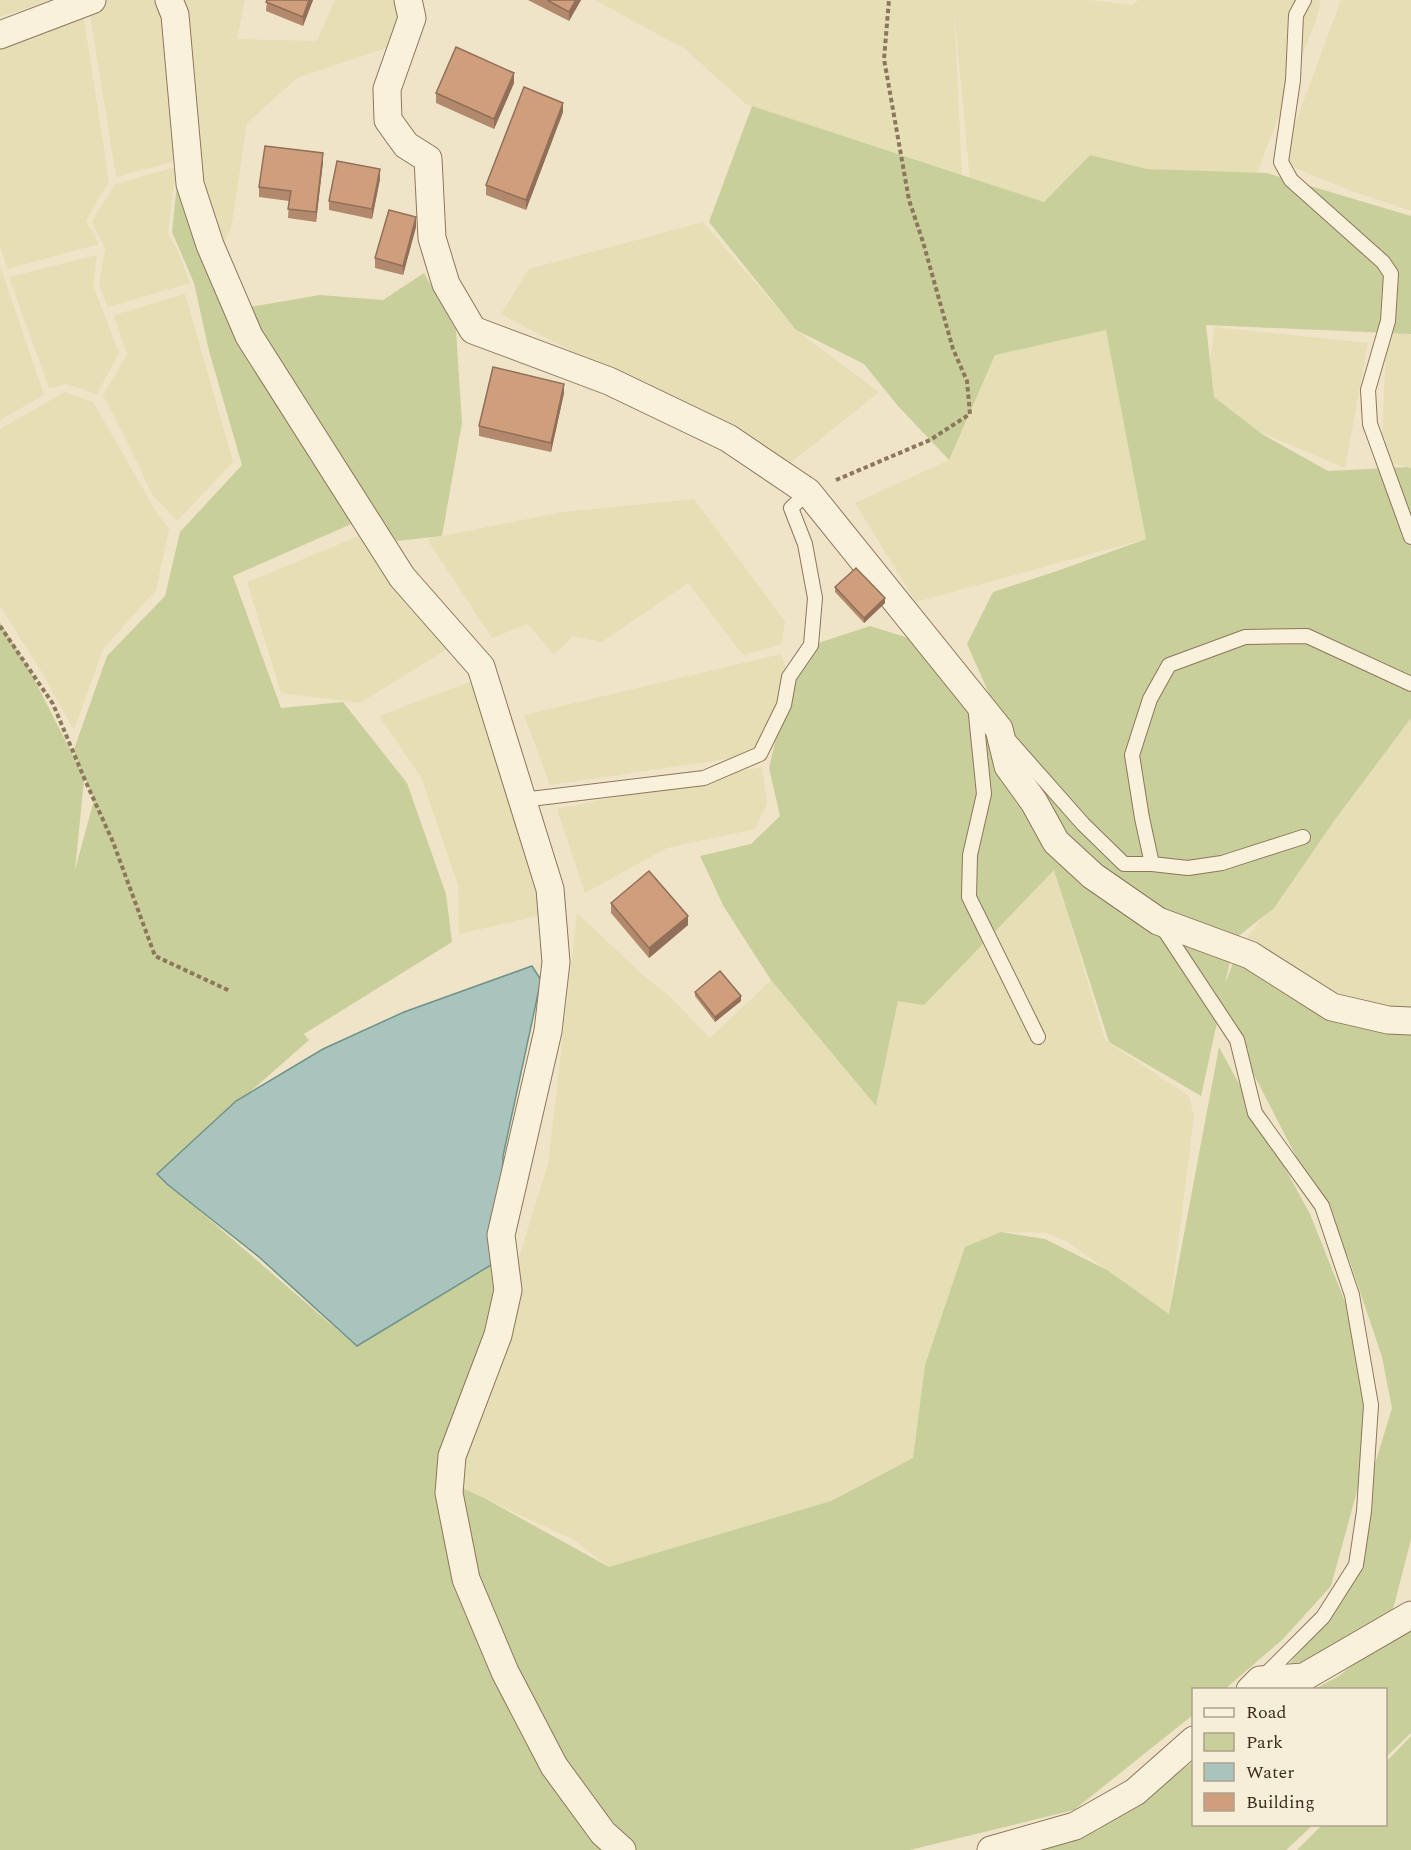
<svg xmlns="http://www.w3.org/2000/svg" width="1411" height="1850" viewBox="0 0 1411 1850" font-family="Spectral,serif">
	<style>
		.farmland { fill: #e6deb5 }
		.green { fill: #c9cf9b; fill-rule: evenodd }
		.water { fill: #a9c4bc; stroke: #6f938a; stroke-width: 1.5 }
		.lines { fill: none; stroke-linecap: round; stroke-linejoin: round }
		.service-casing { stroke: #8d765c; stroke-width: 16 }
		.minor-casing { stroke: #8d765c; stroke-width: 29 }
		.path { stroke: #8d765c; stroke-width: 4; stroke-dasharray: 4.5 3; stroke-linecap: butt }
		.service { stroke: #faf1dc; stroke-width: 14 }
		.minor { stroke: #faf1dc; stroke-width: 27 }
		.wall { fill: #b2896c }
		.shaded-wall { fill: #916f58 }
		.building { fill: #cf9f7d; stroke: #916f58; stroke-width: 1.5 }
	</style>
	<rect width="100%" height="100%" fill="#f0e4c8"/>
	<g class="farmland">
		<polygon points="0,0 50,0 0,17"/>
		<polygon points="92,0 245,0 237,39 317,41 335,0 404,0 404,42 297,78 247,123 231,229 216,259 187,158 116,177 88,2"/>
		<polygon points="595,0 1089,0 1133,5 1138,0 1321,0 1316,20 1257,173 1147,169 1090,155 1045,202 970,181 954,9 962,175 746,104 685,49"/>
		<polygon points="1341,0 1411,0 1411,211 1349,190 1281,162"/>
		<polygon points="83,13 109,181 86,221 99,244 7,269 0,245 0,46"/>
		<polygon points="176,167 168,234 177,249 190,283 108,307 99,285 105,249 92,221 115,184"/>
		<polygon points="703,222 796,330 879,392 788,465 501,314 529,269"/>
		<polygon points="97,255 93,285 119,353 97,394 67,384 49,388 9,277"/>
		<polygon points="0,266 44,395 0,420"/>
		<polygon points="185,294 233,462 177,521 152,494 126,439 103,395 127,355 114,315"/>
		<polygon points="1214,327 1368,343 1345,468 1236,422 1207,388"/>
		<polygon points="1387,328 1411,332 1411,468 1381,460"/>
		<polygon points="1106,330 1135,446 1146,539 916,602 855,503 949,460 996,352"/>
		<polygon points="65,392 93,402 158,515 169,529 156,590 103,649 74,730 41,671 0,606 0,429"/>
		<polygon points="694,499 785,621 782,644 743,655 688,583 602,642 573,636 554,655 528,624 492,638 427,539 563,512"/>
		<polygon points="359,536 388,580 447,649 360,703 281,693 247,582"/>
		<polygon points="781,654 789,677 760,754 550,785 524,715"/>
		<polygon points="472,681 511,762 542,915 459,934 458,885 421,777 379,716"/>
		<polygon points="1411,718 1411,1009 1332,1007 1238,950"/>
		<polygon points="762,767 767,804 755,829 667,848 585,893 557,809"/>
		<polygon points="1054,868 1105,1040 1189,1096 1194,1116 1169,1315 1068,1242 1046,1233 1001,1232 966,1247 925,1365 913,1458 831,1501 609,1567 574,1540 449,1482 548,1164 577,913 644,976 667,994 710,1038 771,980 876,1106 898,1001"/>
	</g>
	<g class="green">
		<polygon points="752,106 1044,202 1090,155 1147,169 1267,173 1411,216 1411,334 1206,325 1214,397 1262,434 1328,471 1407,467 1411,468 1411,718 1334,821 1274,908 1235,939 1225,984 1238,950 1332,1007 1411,1020 1411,1540 1392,1613 1307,1662 1290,1663 1340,1594 1356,1565 1365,1497 1392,1408 1382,1357 1349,1259 1220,1009 1201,1096 1109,1042 1054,870 924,1005 898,1001 876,1106 771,980 724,907 700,856 751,844 780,816 769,768 797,650 870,626 931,645 1049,829 967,644 993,592 1057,571 1146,539 1106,330 995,355 949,460 898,406 864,364 796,330 709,222"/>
		<path d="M179,164L203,234L365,518L233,576L281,708L343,702L407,783L446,894L452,942L304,1034L309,1040L157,1174L356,1346L491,1265L498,1335L451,1483L486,1499L609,1567L831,1501L913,1458L925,1365L965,1247L1001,1232L1045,1239L1107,1270L1169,1314L1219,1047L1310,1214L1346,1304L1376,1422L1331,1586L1283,1639L1225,1689L1194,1690L1193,1715L1074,1810L910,1850H0V622L30,671L83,775L73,752L107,656L165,596L180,532L242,465L209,351L194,283L172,232ZM85,780L94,800L75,870L84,781Z"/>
		<polygon points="424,273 456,330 462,423 442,536 397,541 312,435 237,309 320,295 383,300"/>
		<polygon points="1411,1617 1411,1733 1386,1757 1386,1690 1313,1690 1339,1676"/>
		<polygon points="1411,1736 1411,1850 1297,1850 1322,1825 1386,1824 1386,1762"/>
		<polygon points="1193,1762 1194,1824 1313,1825 1286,1850 1038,1850 1098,1830"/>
	</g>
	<polygon class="water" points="532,966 541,980 503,1156 503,1192 495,1207 491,1265 357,1346 259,1257 167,1184 157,1174 236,1101 323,1049 404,1012"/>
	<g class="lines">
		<defs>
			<g id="service">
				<polyline points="1304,0 1296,15 1293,80 1281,162 1291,180 1383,262 1391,274 1388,321 1368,390 1370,424 1411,537"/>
				<polyline points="975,705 984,794 970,855 969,897 1038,1037"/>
				<polyline points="1008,739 1083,824 1124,864 1152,864"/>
				<polyline points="522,800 704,778 760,754 784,705 789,677 811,645 815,598 805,544 791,508 808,492"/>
				<polyline points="1303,837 1222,863 1188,868 1152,864 1142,818 1132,755 1150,699 1169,665 1245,637 1307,636 1411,684"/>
				<polyline points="1161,925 1237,1040 1255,1113 1322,1206 1352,1295 1371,1405 1364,1511 1356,1565 1323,1617 1262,1678"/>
			</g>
			<g id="minor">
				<polyline points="169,0 175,15 190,184 210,245 249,336 402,577 481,667 550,889 556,962 548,1031 501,1235 508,1290 498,1335 452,1456 449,1493 466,1579 505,1672 554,1766 603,1833 622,1850"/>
				<polyline points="408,0 412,18 387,89 388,120 406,145 428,159 432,238 446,284 473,330 609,381 728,438 808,492 995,724 999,729 1008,766 1034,802 1056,842 1093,876 1158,921 1250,955 1332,1007 1388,1020 1411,1021"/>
				<polyline points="0,35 92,0"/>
				<polyline points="1250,1690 1260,1680 1304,1677 1411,1615"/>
				<polyline points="991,1850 1075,1826 1135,1792 1194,1740"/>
			</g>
		</defs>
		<use href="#service" class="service-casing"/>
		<use href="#minor" class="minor-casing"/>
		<g class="path">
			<polyline points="836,480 930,440 970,414 967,381 953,349 923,242 909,200 884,59 889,0"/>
			<polyline points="0,626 53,704 85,780 113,842 155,956 230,991"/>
		</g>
		<use href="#service" class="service"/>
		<use href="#minor" class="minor"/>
	</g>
	<g class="wall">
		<polygon points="267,0 313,0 303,26 266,11"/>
		<polygon points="528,0 581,0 569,21"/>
		<polygon points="514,83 494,129 436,103 436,93"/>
		<polygon points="563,112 526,210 486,195 486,185"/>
		<polygon points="323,162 316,222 288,218 289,201 259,197 259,187"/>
		<polygon points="380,179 372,219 329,210 329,201"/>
		<polygon points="416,227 403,275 375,268 375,258"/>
		<polygon points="564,393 551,452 479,436 479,426"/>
		<polygon points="835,587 885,603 864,623 835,592"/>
		<polygon points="611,903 688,925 649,958 611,913"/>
		<polygon points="695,992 741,1001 715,1022 695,996"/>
	</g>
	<g class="shaded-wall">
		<polygon points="309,0 313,0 303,26 303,17"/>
		<polygon points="576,0 581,0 569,21 569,12"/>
		<polygon points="514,73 514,83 494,129 494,119"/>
		<polygon points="563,103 563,112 526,210 526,200"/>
		<polygon points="323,153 323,162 316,222 316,212"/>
		<polygon points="380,169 380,179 372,219 372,209"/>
		<polygon points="416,217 416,227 403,275 403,266"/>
		<polygon points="564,384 564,393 551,452 551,443"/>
		<polygon points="885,598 885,603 864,623 864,618"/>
		<polygon points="688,916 688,925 649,958 649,948"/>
		<polygon points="741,996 741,1001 715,1022 715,1017"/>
	</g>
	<g class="building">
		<polygon points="267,0 309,0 303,17 266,2"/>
		<polygon points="547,0 576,0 569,12"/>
		<polygon points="456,47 514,73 494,119 436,93"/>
		<polygon points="524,87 563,103 526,200 486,185"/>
		<polygon points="265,146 323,153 316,212 288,209 291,191 259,187"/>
		<polygon points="337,161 380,169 372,209 329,201"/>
		<polygon points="389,210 416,217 403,266 375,258"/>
		<polygon points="493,367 564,384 551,443 479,426"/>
		<polygon points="856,568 885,598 864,618 835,587"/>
		<polygon points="649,871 688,916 649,948 611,903"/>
		<polygon points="720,971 741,996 715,1017 695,992"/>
	</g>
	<rect x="1192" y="1688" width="195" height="138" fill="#f7eed8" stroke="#ada18e" stroke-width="1.5"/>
	<rect x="1204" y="1708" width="30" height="9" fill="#faf1dc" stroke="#ada18e" stroke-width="1.5"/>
	<text x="1246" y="1718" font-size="18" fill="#3d2e20">Road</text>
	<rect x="1204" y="1733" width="30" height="18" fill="#c9cf9b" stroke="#ada18e" stroke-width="1.5"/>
	<text x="1246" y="1748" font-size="18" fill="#3d2e20">Park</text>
	<rect x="1204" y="1763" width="30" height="18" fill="#a9c4bc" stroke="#ada18e" stroke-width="1.5"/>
	<text x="1246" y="1778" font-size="18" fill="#3d2e20">Water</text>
	<rect x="1204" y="1793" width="30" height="18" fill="#cf9f7d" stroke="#ada18e" stroke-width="1.5"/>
	<text x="1246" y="1808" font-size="18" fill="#3d2e20">Building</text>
</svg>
